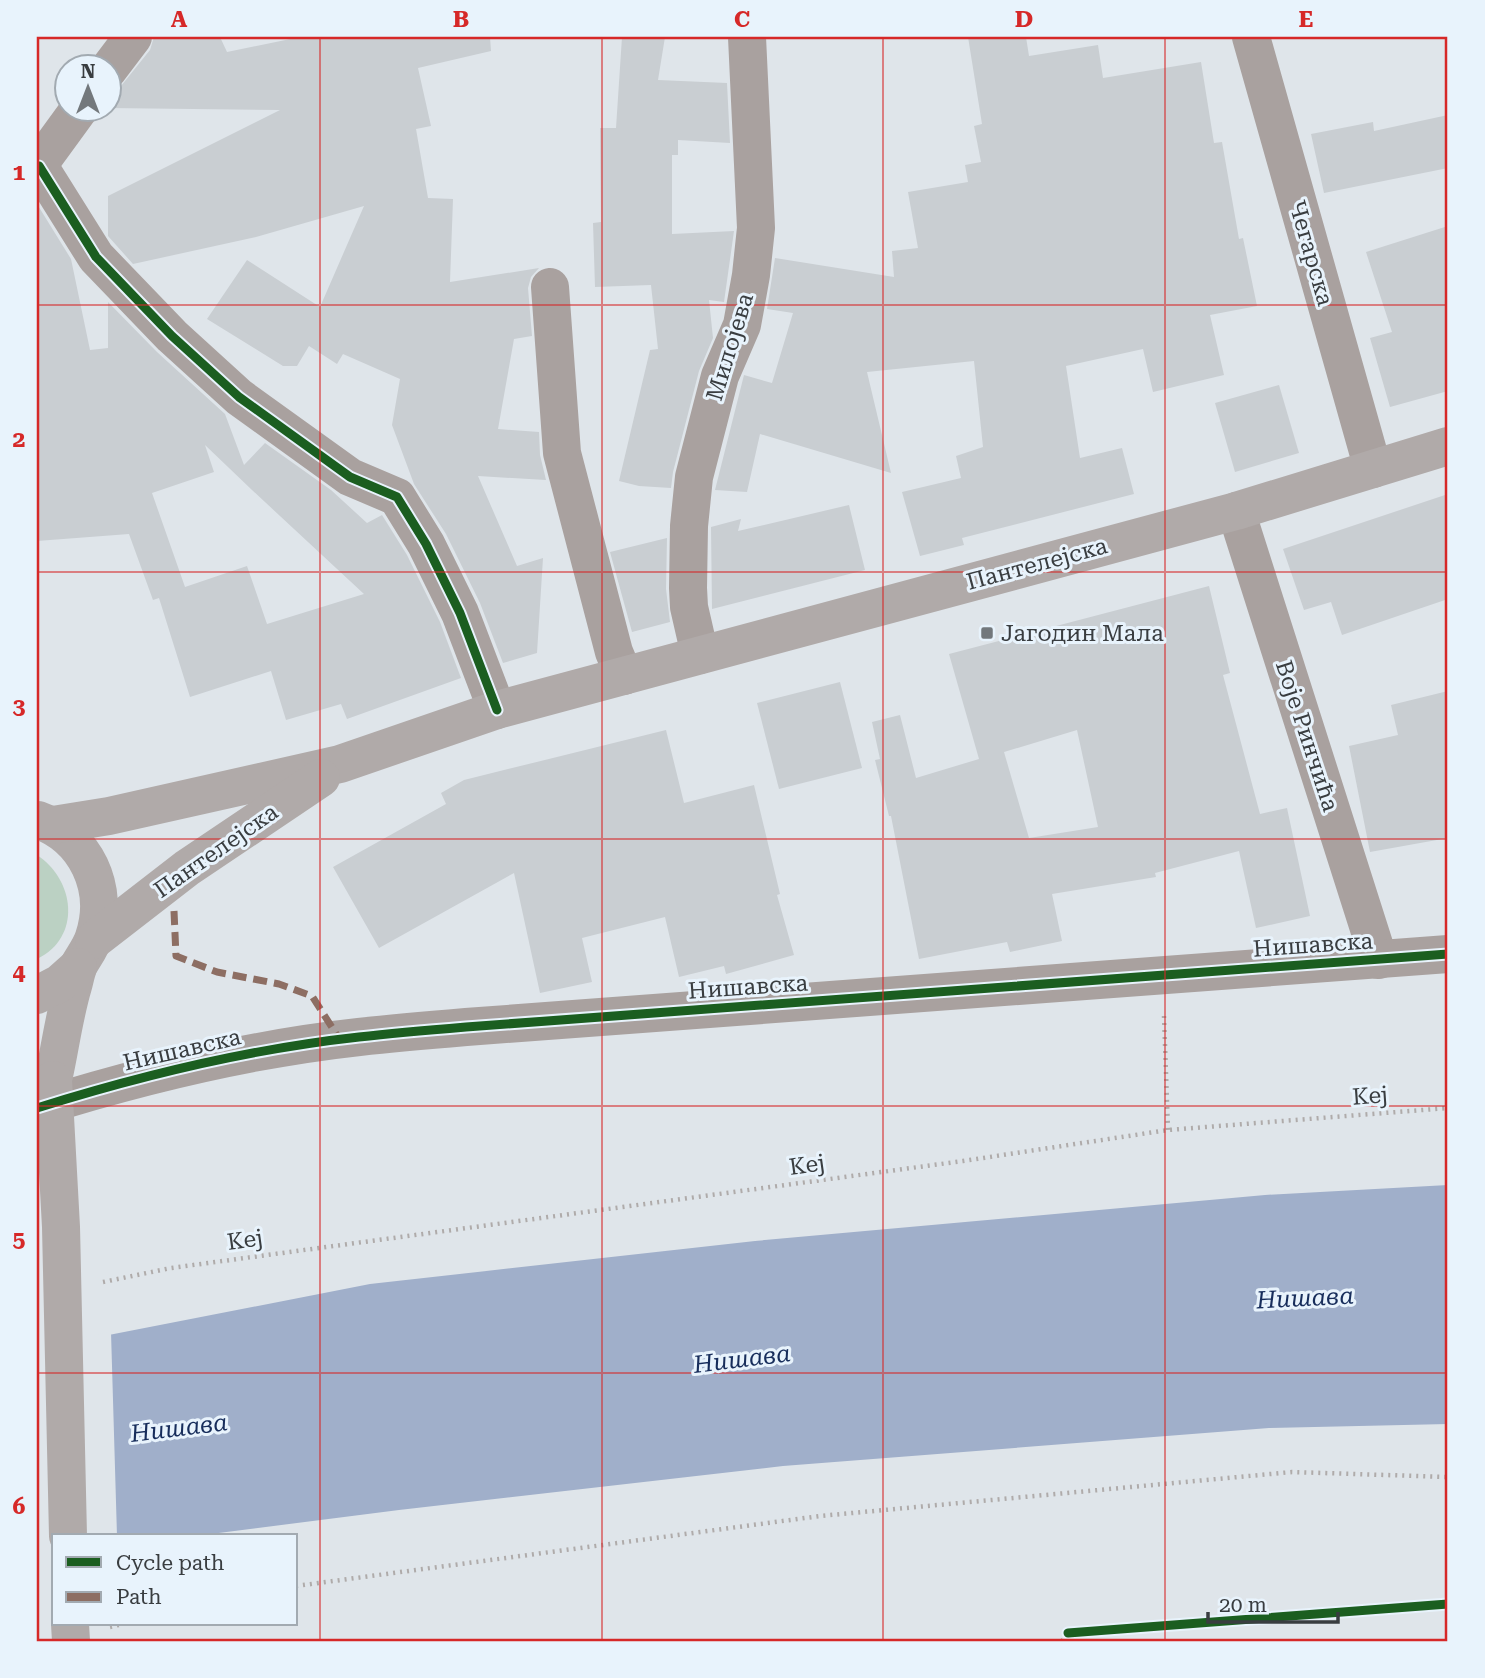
<svg xmlns="http://www.w3.org/2000/svg" width="1485" height="1678" viewBox="0 0 1485 1678" font-family="'Roboto Serif',serif">
	<style>
		.green { fill: #bbd1c3 }
		.water { fill: #a0afca }
		.pier { fill: #dfe5ea }
		.building { fill: #c9ced2; fill-rule: evenodd }
		.lines { fill: none; stroke-linecap: round; stroke-linejoin: round }
		.path { stroke: #afabaa; stroke-width: 4.5; stroke-dasharray: 2 5; stroke-linecap: butt }
		.minor { stroke: #a9a19f; stroke-width: 38 }
		.secondary { stroke: #b0aaa9; stroke-width: 38 }
		.secondary-bridge { stroke: #b0aaa9; stroke-width: 38 }
		.quiet { stroke: #8d6e63; stroke-width: 7; stroke-dasharray: 14 7; stroke-linecap: butt }
		.cycleway-casing { stroke: #e8f3fc; stroke-width: 13 }
		.cycleway { stroke: #1b5e20; stroke-width: 9 }
		.grid { fill: none; stroke: #d62828; stroke-width: 2; stroke-opacity: 0.55 }
		.poi-dot { fill: #73787c; stroke: #e8f3fc; stroke-width: 2.5 }
		.labels { text-anchor: middle; dominant-baseline: central; stroke-width: 6; stroke-linejoin: round; paint-order: stroke }
		.street-label { font-size: 23px; fill: #393d40; stroke: #e8f3fc }
		.poi-label { font-size: 23px; fill: #393d40; stroke: #e8f3fc; text-anchor: start }
		.water-label { font-size: 24px; font-style: italic; fill: #172d5b; stroke: #e8f3fc }
		.neatline { fill: none; stroke: #d62828; stroke-width: 2.5 }
		.grid-label { font-size: 23px; text-anchor: middle; font-weight: bold; fill: #d62828 }
	</style>
	<rect width="100%" height="100%" fill="#dfe5ea"/>
	<path class="green" d="M37,855C75,880 82,937 37,959Z"/>
	<polygon class="water" points="1448,1185 1448,1424 1269,1428 783,1466 399,1510 195,1536 54,1536 37,1349 370,1284 755,1241 1265,1195"/>
	<polygon class="pier" points="111,1332 117,1536 54,1536 54,1565 37,1568 37,1346"/>
	<g class="building">
		<polygon points="154,37 220,37 227,52 300,37 490,37 491,51 418,68 431,126 416,129 428,198 453,199 450,282 539,268 531,277 528,288 532,336 514,339 498,429 539,432 540,455 546,480 478,476 517,566 543,558 537,653 503,663 480,603 446,534 414,484 392,425 400,379 343,354 337,364 309,346 297,366 283,366 207,319 247,260 320,307 364,206 256,237 133,264 108,236 108,196 280,110 108,108 121,86 150,50"/>
		<polygon points="622,37 665,37 658,80 727,83 730,143 678,140 678,155 672,155 672,234 734,231 724,302 709,300 713,338 699,371 673,472 671,488 639,486 619,481 650,350 658,349 651,285 595,287 593,223 601,222 600,128 616,128"/>
		<polygon points="968,37 1026,37 1029,56 1098,45 1103,78 1201,62 1214,143 1222,142 1239,239 1243,238 1257,306 1210,315 1224,375 1153,392 1143,349 1066,366 1080,458 1122,448 1134,494 962,538 964,545 920,556 902,492 961,478 956,456 983,447 974,361 867,372 891,473 760,434 747,492 715,490 744,375 772,383 793,313 767,309 775,258 894,277 892,251 918,248 908,192 968,182 965,165 981,162 974,126 982,124"/>
		<polygon points="1448,115 1448,168 1324,193 1311,134 1373,122 1374,131"/>
		<path d="M37,204L71,259L90,350L108,348V302L157,352L225,414L244,465L265,443L331,490L367,523L382,515L407,555L440,622L461,678L347,719L341,704L286,720L271,671L190,697L159,598L153,600L129,534L37,541ZM205,445L252,490L364,594L267,624L247,566L185,587L152,493L214,472Z"/>
		<polygon points="1448,226 1448,391 1390,407 1370,338 1392,332 1366,252"/>
		<polygon points="1279,385 1299,453 1235,472 1215,403"/>
		<polygon points="1448,494 1448,599 1342,635 1331,602 1304,610 1283,549"/>
		<polygon points="849,505 865,570 712,609 711,527 741,519 738,531"/>
		<polygon points="667,538 666,589 670,622 632,632 610,552"/>
		<path d="M1209,586L1230,673L1223,675L1260,814L1287,808L1310,916L1256,928L1239,851L1155,873L1156,877L1052,894L1062,941L1010,952L1007,942L919,959L891,816H889L875,760L880,759L872,722L900,715L916,778L979,759L949,654ZM1077,730L1098,827L1029,838L1004,752Z"/>
		<polygon points="840,682 862,768 779,789 757,703"/>
		<polygon points="1448,691 1448,838 1370,852 1349,746 1398,735 1391,705"/>
		<polygon points="666,730 684,803 754,785 780,894 777,895 794,955 726,974 724,966 679,977 665,917 582,938 592,982 540,993 514,873 379,948 333,867 446,804 441,793 464,780"/>
	</g>
	<g class="lines">
		<g class="path">
			<polyline points="1164,1016 1168,1130"/>
			<polyline points="103,1282 171,1268 963,1161 1168,1130 1448,1108"/>
			<polyline points="296,1586 820,1516 1292,1472 1448,1477"/>
			<polyline points="110,1627 123,1624"/>
			<polyline points="1062,1641 1068,1633 1448,1604"/>
		</g>
		<g class="minor">
			<polyline points="1251,37 1373,469"/>
			<polyline points="108,70 133,37"/>
			<polyline points="39,166 96,257 172,336 239,397 350,477 397,497 426,544 460,613 497,710"/>
			<polyline points="37,167 80,108"/>
			<polyline points="550,287 562,453 614,652 624,676"/>
			<polyline points="1236,511 1379,960"/>
			<polyline points="700,655 689,607 688,588 689,526 694,477 720,376 742,325 751,275 756,228 747,37"/>
			<path d="M37,1108C142,1075 250,1049 359,1037C395,1033 430,1030 466,1027L1448,954"/>
		</g>
		<g class="secondary">
			<path d="M38,820C86,837 110,888 94,937C91,947 84,956 79,965C76,972 75,979 73,986C64,1016 60,1049 53,1080"/>
			<polyline points="53,825 109,816 340,764 497,710 1236,511 1448,446"/>
			<polyline points="94,940 187,868 321,778"/>
			<polyline points="37,995 60,983 78,967"/>
		</g>
		<g class="secondary-bridge">
			<polyline points="53,1080 61,1227 68,1536"/>
			<polyline points="70,1624 71,1641"/>
		</g>
		<polyline class="quiet" points="174,911 176,956 217,972 279,984 312,996 340,1040"/>
		<defs>
			<g id="cycleway">
				<polyline points="39,166 96,257 172,336 239,397 350,477 397,497 426,544 460,613 497,710"/>
				<path d="M37,1108C142,1075 250,1049 359,1037C395,1033 430,1030 466,1027L1448,954"/>
				<polyline points="1068,1633 1448,1604"/>
			</g>
		</defs>
		<use href="#cycleway" class="cycleway-casing"/>
		<use href="#cycleway" class="cycleway"/>
	</g>
	<path class="grid" d="M320,37V1641M602,37V1641M883,37V1641M1165,37V1641M37,305H1448M37,572H1448M37,839H1448M37,1106H1448M37,1373H1448"/>
	<rect class="poi-dot" x="980" y="626" width="14" height="14" rx="3.5"/>
	<g class="labels">
		<g class="street-label">
			<text transform="translate(1311 253) rotate(74)">Чегарска</text>
			<text transform="translate(730 347) rotate(-73)">Милојева</text>
			<text transform="translate(1037 564) rotate(-15)">Пантелејска</text>
			<text transform="translate(1307 736) rotate(72)">Воје Ринчића</text>
			<text transform="translate(216 851) rotate(-35)">Пантелејска</text>
			<text transform="translate(1313 945) rotate(-4)">Нишавска</text>
			<text transform="translate(748 987) rotate(-4)">Нишавска</text>
			<text transform="translate(182 1050) rotate(-13)">Нишавска</text>
			<text transform="translate(1370 1096) rotate(-4)">Кеј</text>
			<text transform="translate(807 1165) rotate(-8)">Кеј</text>
			<text transform="translate(245 1240) rotate(-8)">Кеј</text>
		</g>
		<g class="poi-label">
			<text x="1001" y="633">Јагодин Мала</text>
		</g>
		<g class="water-label">
			<text transform="translate(1305 1298) rotate(-3)">Нишава</text>
			<text transform="translate(742 1359) rotate(-7)">Нишава</text>
			<text transform="translate(179 1428) rotate(-7)">Нишава</text>
		</g>
	</g>
	<rect width="1485" height="1678" fill="none" stroke="#e8f3fc" stroke-width="77"/>
	<rect x="52" y="1534" width="245" height="91" fill="#e8f3fc" stroke="#a2aab1" stroke-width="2"/>
	<rect x="66" y="1557" width="35" height="10" fill="#1b5e20" stroke="#a2aab1" stroke-width="2"/>
	<text x="116" y="1570" font-size="21" fill="#393d40">Cycle path</text>
	<rect x="66" y="1592" width="35" height="10" fill="#8d6e63" stroke="#a2aab1" stroke-width="2"/>
	<text x="116" y="1604" font-size="21" fill="#393d40">Path</text>
	<g transform="translate(88 88)"><circle r="33" fill="#e8f3fc" stroke="#a2aab1" stroke-width="2"/>
	<path d="M0-5L12 26L0 18L-12 26Z" fill="#73787c"/>
	<text y="-10" font-size="19" font-weight="bold" text-anchor="middle" fill="#393d40">N</text>
	</g>
	<path d="M1208 1612v10h130v-10" fill="none" stroke="#393d40" stroke-width="3.5"/>
	<text x="1219" y="1612" font-size="21" fill="#393d40" stroke="#e8f3fc" stroke-width="5" paint-order="stroke">20 m</text>
	<rect x="38" y="38" width="1408" height="1602" class="neatline"/>
	<g class="grid-label">
		<text x="179" y="27">A</text>
		<text x="461" y="27">B</text>
		<text x="742" y="27">C</text>
		<text x="1024" y="27">D</text>
		<text x="1306" y="27">E</text>
		<text x="19" y="180">1</text>
		<text x="19" y="447">2</text>
		<text x="19" y="714">3</text>
		<text x="19" y="980">4</text>
		<text x="19" y="1247">5</text>
		<text x="19" y="1514">6</text>
	</g>
</svg>
